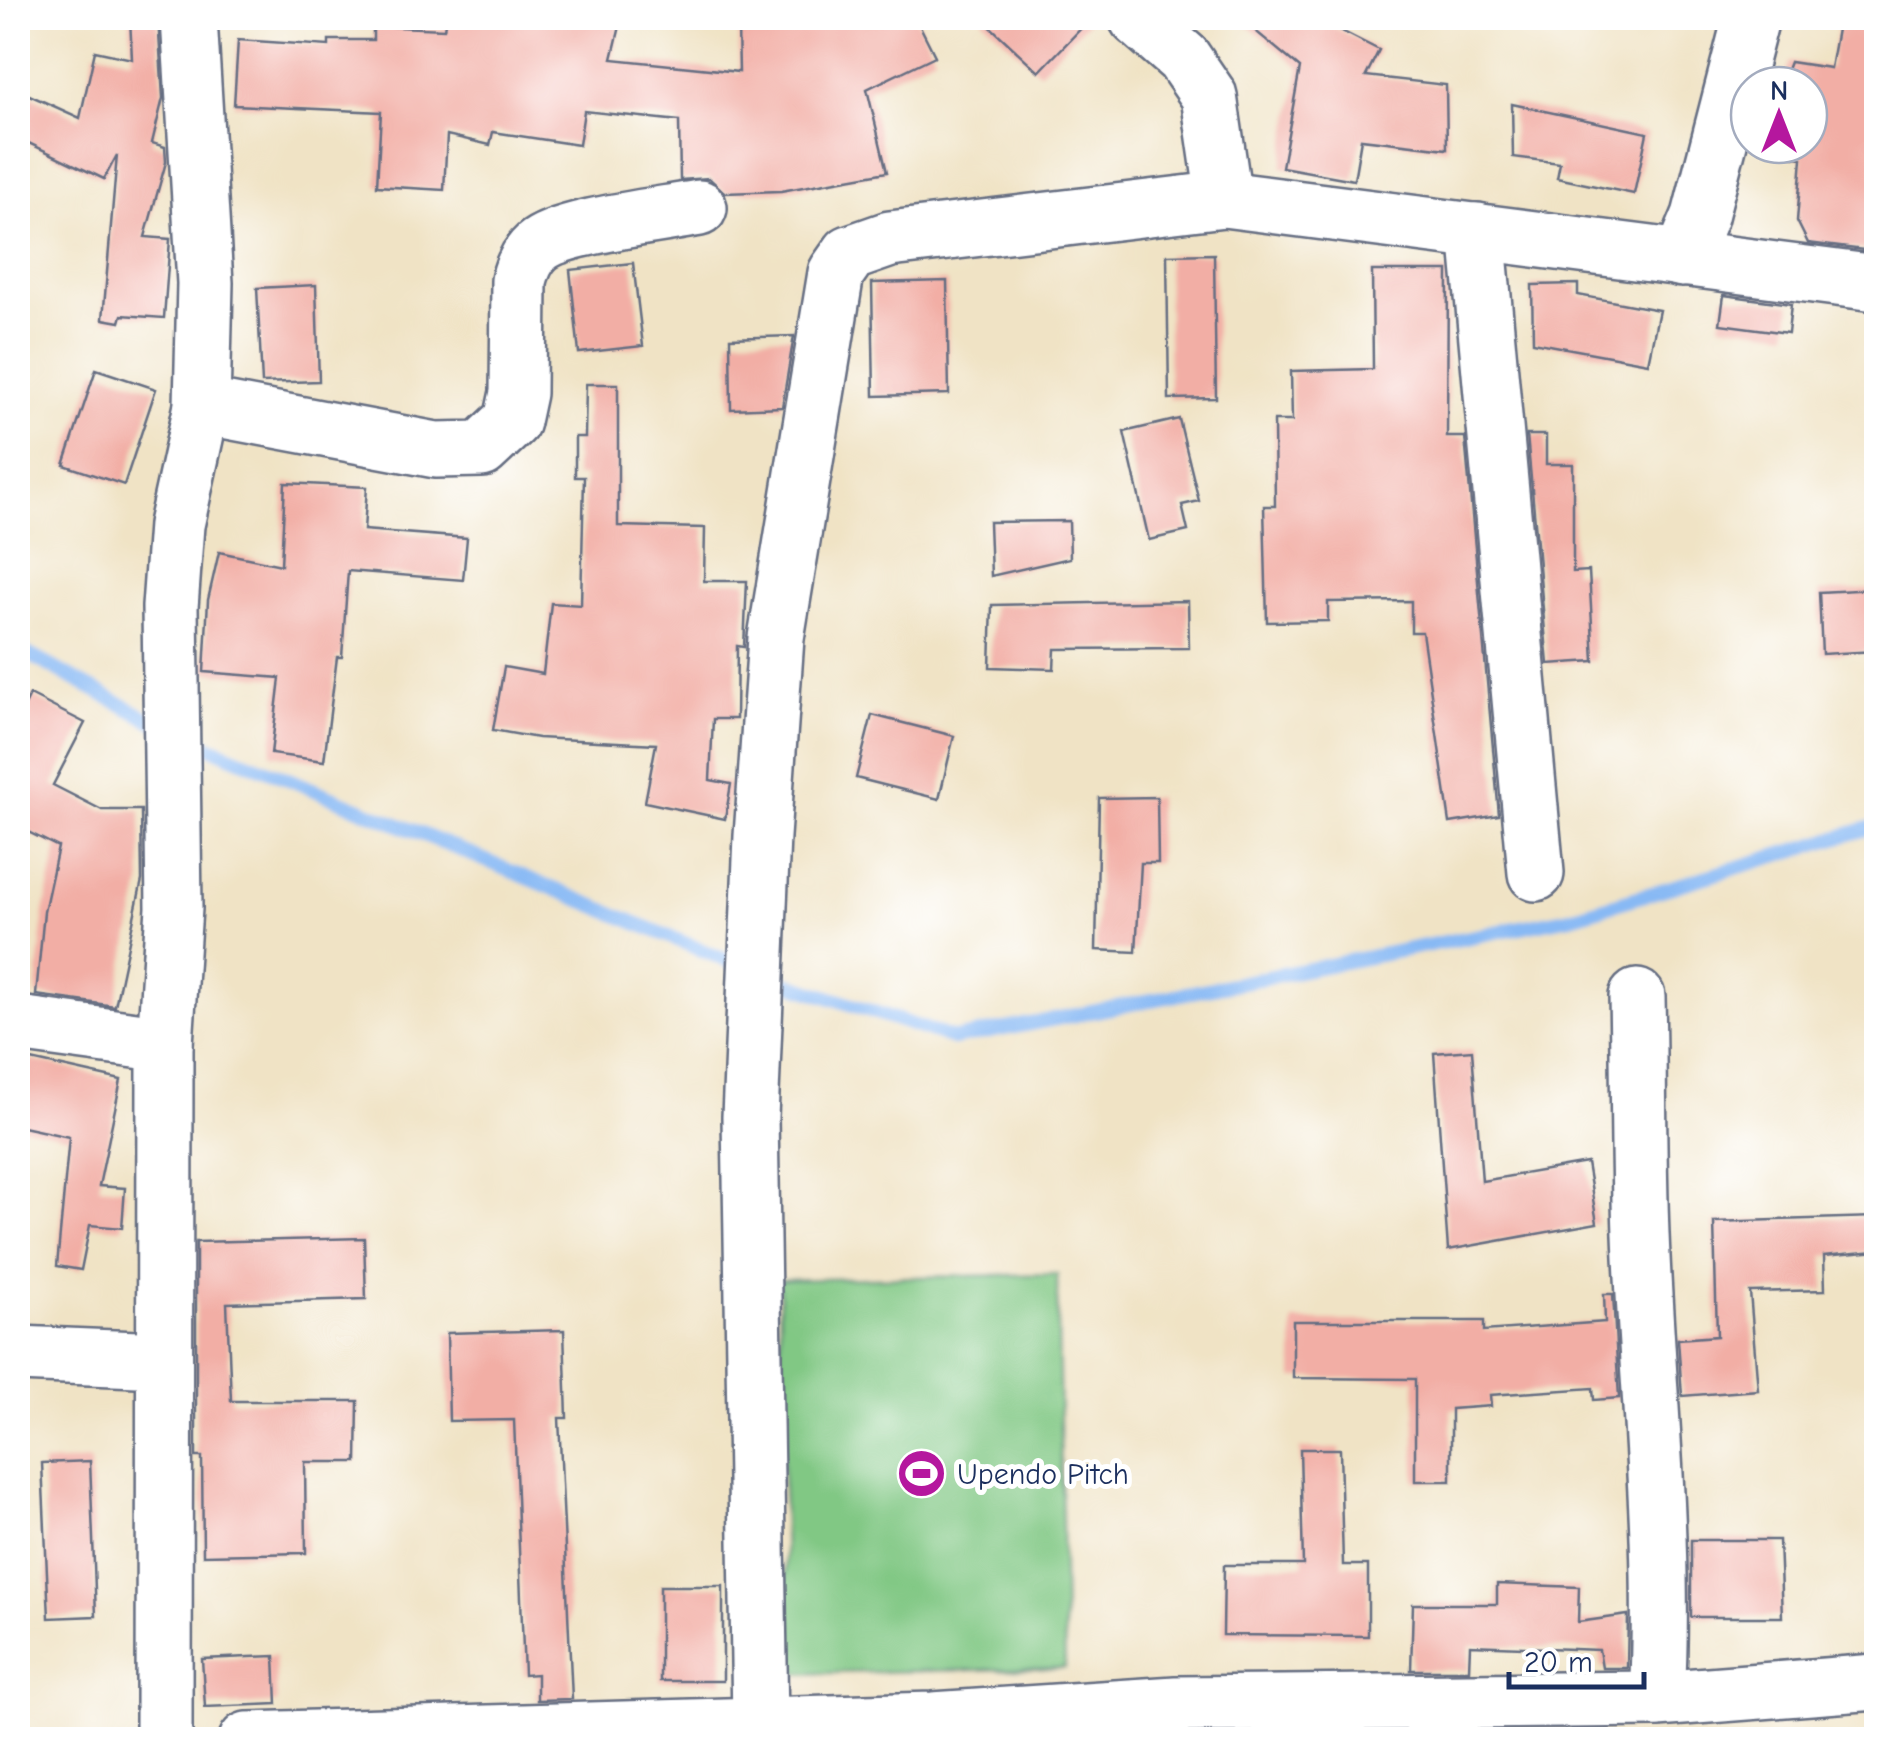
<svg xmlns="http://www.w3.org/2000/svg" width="1894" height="1757" viewBox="0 0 1894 1757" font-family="'Comic Neue',sans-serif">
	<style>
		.green { fill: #81c884; stroke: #4e7c71; stroke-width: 2.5 }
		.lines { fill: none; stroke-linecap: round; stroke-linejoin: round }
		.stream { stroke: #88b9f4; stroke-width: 14 }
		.building { fill: #f2aea5 }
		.minor-casing { stroke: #666e82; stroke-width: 60 }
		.minor { stroke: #fff; stroke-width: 55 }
		.labels { text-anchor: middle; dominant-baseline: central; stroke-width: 10; stroke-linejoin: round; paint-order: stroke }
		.poi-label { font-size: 30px; fill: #1b2f5e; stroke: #fff; text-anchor: start }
	</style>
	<rect width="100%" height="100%" fill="#fff"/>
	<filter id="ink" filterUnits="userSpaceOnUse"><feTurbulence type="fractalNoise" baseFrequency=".01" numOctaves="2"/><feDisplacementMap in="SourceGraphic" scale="20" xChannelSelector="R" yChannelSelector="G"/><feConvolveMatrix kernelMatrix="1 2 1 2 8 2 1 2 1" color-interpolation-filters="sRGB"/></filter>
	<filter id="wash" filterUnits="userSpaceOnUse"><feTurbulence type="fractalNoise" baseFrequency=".0048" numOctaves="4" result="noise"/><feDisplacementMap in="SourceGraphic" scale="40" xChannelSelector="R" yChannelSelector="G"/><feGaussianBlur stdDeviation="2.25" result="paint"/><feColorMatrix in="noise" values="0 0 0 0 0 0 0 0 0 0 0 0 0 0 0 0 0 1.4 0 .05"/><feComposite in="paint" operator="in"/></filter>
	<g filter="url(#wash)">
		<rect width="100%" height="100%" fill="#f0e3c5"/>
		<polygon class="green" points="1057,1274 1065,1668 787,1674 779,1280"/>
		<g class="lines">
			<g class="stream">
				<polyline points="18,649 158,724"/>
				<polyline points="182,735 745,968"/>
				<polyline points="769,977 954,1039 1571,917 1876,826"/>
			</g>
		</g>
		<g id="blocks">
			<g class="building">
				<polygon points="130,18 158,18 163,98 152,143 165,147 166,162 145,237 170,239 164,318 122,315 120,322 103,319 117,155 104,179 18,138 18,114 27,94 80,118 95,51 132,59"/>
				<polygon points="446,18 622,18 612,59 739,72 738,26 916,18 935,56 867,89 887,172 781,191 725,193 709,178 680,180 679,121 584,111 579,145 493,132 490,145 447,135 444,190 377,186 381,112 234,105 238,40 329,46 329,40 373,40 373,26 444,29"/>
				<polygon points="981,18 1091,18 1039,72"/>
				<polygon points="1240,18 1316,18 1379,50 1366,76 1446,85 1447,149 1361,139 1354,180 1282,167 1300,68"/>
				<polygon points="1839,18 1876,18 1876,246 1872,251 1808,243 1797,221 1802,158 1775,154 1775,145 1809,145 1809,85 1781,85 1790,62 1830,68"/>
				<polygon points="1512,104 1647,133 1634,194 1557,178 1560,163 1513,157"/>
				<polygon points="1214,254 1216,398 1169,399 1167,255"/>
				<polygon points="633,263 643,346 579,353 570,270"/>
				<polygon points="1372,271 1448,271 1447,437 1465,437 1499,815 1450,823 1422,632 1411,632 1411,601 1328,602 1328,621 1267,622 1264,506 1275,506 1274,421 1292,421 1291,371 1373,369"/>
				<polygon points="947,281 949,394 874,396 872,283"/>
				<polygon points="1578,284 1578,295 1659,310 1648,363 1533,342 1532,285"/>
				<polygon points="316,285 319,381 262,383 257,288"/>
				<polygon points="1724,295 1791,304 1788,333 1720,324"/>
				<polygon points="794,336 782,407 731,409 730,338"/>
				<polygon points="96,369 156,389 124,485 64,465"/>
				<polygon points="586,384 618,384 618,526 705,528 704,581 747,581 744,647 737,646 736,719 713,719 710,780 731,784 725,819 645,802 656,744 538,738 493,730 504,667 543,674 551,603 581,605 584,477 575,477 575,437 585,437"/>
				<polygon points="1179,419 1199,501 1182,505 1188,531 1149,540 1124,432"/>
				<polygon points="1527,435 1546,435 1546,464 1573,464 1573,572 1589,571 1594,661 1548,664"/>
				<polygon points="285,483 367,487 364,530 467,538 463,580 348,571 342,657 337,657 324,761 271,754 280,678 204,672 208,600 219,552 281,565"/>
				<polygon points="1069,521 1070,558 991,576 989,522"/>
				<polygon points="1876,589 1876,651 1822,654 1819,592"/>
				<polygon points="1188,601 1189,648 1055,649 1054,669 990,667 992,605"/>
				<polygon points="30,695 85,723 53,785 102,810 141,810 142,880 115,1006 36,995 44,912 58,847 28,832 18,852 18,720"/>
				<polygon points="872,715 954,736 939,799 856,778"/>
				<polygon points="1157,797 1158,863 1141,863 1136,952 1096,950 1099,798"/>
				<polygon points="1472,1050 1482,1181 1587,1163 1597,1223 1448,1250 1434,1053"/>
				<polygon points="18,1057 121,1080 99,1186 125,1188 122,1228 90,1225 81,1270 57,1266 69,1137 18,1126"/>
				<polygon points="1876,1217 1876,1251 1824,1256 1825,1290 1750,1292 1758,1390 1682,1396 1678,1339 1717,1336 1714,1222"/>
				<polygon points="364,1238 366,1299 227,1303 231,1401 358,1401 357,1462 305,1462 306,1553 203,1555 202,1457 196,1457 196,1242"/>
				<polygon points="1604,1294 1613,1294 1619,1398 1594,1400 1593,1388 1490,1395 1491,1406 1451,1409 1451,1481 1415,1481 1415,1379 1293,1378 1293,1321 1484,1321 1484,1331 1605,1322"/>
				<polygon points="564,1330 567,1418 559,1418 572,1699 537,1700 537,1674 524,1675 514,1420 449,1421 447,1333"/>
				<polygon points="1300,1449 1340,1449 1343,1565 1368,1565 1368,1636 1223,1635 1224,1565 1303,1565"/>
				<polygon points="90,1461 96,1616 49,1618 42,1463"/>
				<polygon points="1691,1540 1779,1540 1782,1617 1691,1617"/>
				<polygon points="1497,1584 1579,1587 1578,1622 1628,1615 1627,1668 1602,1668 1599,1650 1470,1645 1469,1670 1411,1670 1413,1604 1497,1604"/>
				<rect x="660" y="1586" width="63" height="95"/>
				<polygon points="275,1656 277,1704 205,1707 202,1659"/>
			</g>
		</g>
	</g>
	<g filter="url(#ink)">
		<use href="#blocks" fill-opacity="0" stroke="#666e82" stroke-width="2.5"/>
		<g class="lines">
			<defs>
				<g id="minor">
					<polyline points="1137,18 1183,58 1209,96 1224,199"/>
					<polyline points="1477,231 1536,873"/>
					<polyline points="1682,259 1700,216 1751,18"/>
					<path d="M202,406L436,450L482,449L512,421L518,393L519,281C522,268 527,256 537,247C560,226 664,215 699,208"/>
					<path d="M1637,997C1639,1076 1638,1155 1641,1234C1647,1389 1666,1543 1657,1699"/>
					<polyline points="18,1024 165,1044"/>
					<polyline points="18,1354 162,1360"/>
					<polyline points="760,1722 750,1117 762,836 776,638 836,273 850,253 890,239 1224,199 1876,283"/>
					<polyline points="164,1740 165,1044 174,908 170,607 176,525 202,406 205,283 189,18"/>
					<polyline points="247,1740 933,1720 1176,1704 1657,1699 1876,1682"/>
				</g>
			</defs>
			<use href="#minor" class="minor-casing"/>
			<use href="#minor" class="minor"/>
		</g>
	</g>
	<defs>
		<symbol id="stadium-disc" viewBox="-11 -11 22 22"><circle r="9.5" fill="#b5179e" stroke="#fff"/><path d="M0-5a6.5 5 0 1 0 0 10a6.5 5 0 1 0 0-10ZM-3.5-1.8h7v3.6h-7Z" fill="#fff"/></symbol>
	</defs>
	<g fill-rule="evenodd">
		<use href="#stadium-disc" x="894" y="1446" width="55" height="55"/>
	</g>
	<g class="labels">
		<g class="poi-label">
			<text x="957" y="1474">Upendo Pitch</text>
		</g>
	</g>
	<rect width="1894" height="1757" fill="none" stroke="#fff" stroke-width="60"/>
	<g transform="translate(1779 115)"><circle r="48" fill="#ffffff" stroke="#a4acbf" stroke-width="2.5"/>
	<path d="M0-8L18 38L0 25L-18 38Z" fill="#b5179e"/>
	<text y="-15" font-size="28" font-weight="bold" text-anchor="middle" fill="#1b2f5e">N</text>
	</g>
	<path d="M1509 1672v15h135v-15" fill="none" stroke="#1b2f5e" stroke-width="5"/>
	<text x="1524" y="1672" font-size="30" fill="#1b2f5e" stroke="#ffffff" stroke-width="8" paint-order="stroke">20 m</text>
</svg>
